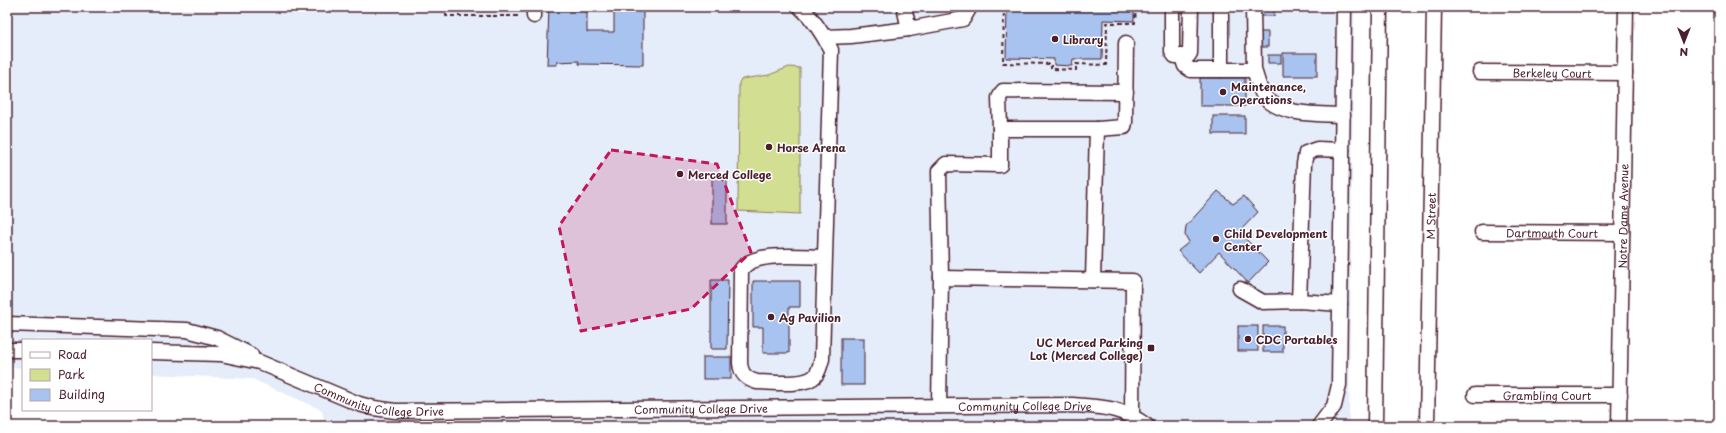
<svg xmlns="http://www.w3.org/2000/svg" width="1726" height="433" viewBox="0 0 1726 433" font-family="'Playpen Sans',sans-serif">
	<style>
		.built { fill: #e5edfa }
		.green { fill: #d2de91; stroke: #8e7e5e }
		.building { fill: #a8c3f0; stroke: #4a1f2b }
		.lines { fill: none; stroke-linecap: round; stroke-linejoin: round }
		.minor-casing { stroke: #4a1f2b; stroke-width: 17 }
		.path { stroke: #4a1f2b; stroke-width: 2; stroke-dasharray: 4 3; stroke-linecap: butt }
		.minor { stroke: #fff; stroke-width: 14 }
		.marked { fill: #c2185b; fill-opacity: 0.2; stroke: #c2185b; stroke-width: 3; stroke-dasharray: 8 5; stroke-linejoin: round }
		.poi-dot { fill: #4a1f2b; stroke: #fff; stroke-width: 1.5 }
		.labels { text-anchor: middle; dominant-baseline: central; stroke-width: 3; stroke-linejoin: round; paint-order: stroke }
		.poi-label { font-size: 11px; font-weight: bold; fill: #4a1f2b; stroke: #fff; text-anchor: start }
		.street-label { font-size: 11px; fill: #4a1f2b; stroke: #fff }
	</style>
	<rect width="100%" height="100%" fill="#fff"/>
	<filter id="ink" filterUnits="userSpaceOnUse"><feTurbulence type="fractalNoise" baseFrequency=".025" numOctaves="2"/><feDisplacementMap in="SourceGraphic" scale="8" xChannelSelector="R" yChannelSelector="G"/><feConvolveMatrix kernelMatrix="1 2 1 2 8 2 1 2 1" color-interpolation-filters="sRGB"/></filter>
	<g filter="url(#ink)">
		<polygon class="built" points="7,7 1354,7 1349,426 1114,426 1085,422 605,426 325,426 322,410 252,379 151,374 151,340 23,340 23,368 7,367"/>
		<polygon class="green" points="789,67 800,68 800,214 738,211 739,82 742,79 769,75"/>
		<g class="building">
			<polygon points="549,7 587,7 587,32 614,32 614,7 643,7 643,65 579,64 579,61 557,62 557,65 547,65"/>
			<polygon points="1007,7 1134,7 1134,21 1103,20 1102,59 1073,59 1072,66 1054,65 1054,59 1006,58"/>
			<rect x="1260" y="7" width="14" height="9"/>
			<rect x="1257" y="32" width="11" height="15"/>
			<rect x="1283" y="53" width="34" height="23"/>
			<rect x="1268" y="55" width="13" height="8"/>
			<rect x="1200" y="78" width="45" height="28"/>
			<rect x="1213" y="116" width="32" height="18"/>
			<rect x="712" y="175" width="15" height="49"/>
			<polygon points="1218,191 1233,204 1244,196 1258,212 1239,232 1268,262 1248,283 1219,252 1199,273 1178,251 1189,242 1185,235 1186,226"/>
			<polygon points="711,280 728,280 727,349 711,349"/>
			<polygon points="753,281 800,281 800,307 789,307 789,353 763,353 763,327 753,327"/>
			<rect x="1238" y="326" width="20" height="25"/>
			<rect x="1263" y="326" width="20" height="26"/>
			<rect x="841" y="338" width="23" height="47"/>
			<rect x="703" y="357" width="28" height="22"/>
		</g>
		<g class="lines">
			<defs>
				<g id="minor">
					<path d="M800,7C814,19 823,34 831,50L822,359C820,365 819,372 815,376C805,387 771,382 757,382C746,379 741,374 740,363L741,270C753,250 804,257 825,257"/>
					<polyline points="904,7 909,29 963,19 970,7"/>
					<polyline points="1172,7 1172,52 1175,56 1188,56 1190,53 1191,7"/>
					<polyline points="1221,7 1221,70 1254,70 1253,7"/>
					<polyline points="534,16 534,7"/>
					<polyline points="825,37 851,36 909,29"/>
					<polyline points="1182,57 1185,66 1191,70 1221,70"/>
					<path d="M1254,70C1257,78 1259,89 1264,96C1279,116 1320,114 1343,115"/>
					<path id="s1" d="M1480,72L1625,73"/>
					<polyline points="1000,129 999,98 1003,91 1126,92"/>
					<polyline points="1097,129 1124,127 1125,122 1126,43"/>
					<path id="s2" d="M1482,232L1622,233"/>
					<polyline points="941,278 939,171 946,164 1000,165 1000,129 1097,129 1093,280"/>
					<polyline points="1240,289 1263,302 1299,301 1340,304"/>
					<polyline points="1299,301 1304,164 1306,153 1317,149 1342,150"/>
					<polyline points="7,324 187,330 217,338 251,355"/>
					<polyline points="7,350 23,350"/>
					<path id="s3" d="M151,352L221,354L259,362L359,404L374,408L395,411L1073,405C1103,407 1122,407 1147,426"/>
					<path id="s4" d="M1475,395H1620"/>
					<polyline points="939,406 941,278 1133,281 1132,416"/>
					<polyline points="1319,426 1334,406 1339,385 1344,7"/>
					<polyline points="1375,426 1380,7"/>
					<path id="s5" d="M1427,426L1434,7"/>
					<path id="s6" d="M1619,426L1626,7"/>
				</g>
			</defs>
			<use href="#minor" class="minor-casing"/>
			<g class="path">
				<polyline points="446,7 446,16 521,16"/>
				<polyline points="1004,7 1003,63 1051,64 1051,69 1076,70 1076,64 1106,65 1107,23 1135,23 1136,7"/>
			</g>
			<use href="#minor" class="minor"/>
		</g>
	</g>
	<path class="marked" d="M611,150L717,164L751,252L691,309L581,331L559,226Z"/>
	<g class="poi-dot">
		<circle cx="1055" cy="39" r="4"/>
		<circle cx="1223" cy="92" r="4"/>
		<circle cx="769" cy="147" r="4"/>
		<circle cx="680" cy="174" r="4"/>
		<circle cx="1216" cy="239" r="4"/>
		<circle cx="771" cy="317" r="4"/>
		<circle cx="1248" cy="339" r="4"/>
		<rect x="1147" y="344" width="8" height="8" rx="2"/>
	</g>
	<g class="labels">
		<g class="poi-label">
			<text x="1063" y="39">Library</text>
			<text x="1231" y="86">Maintenance,<tspan x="1231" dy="13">Operations</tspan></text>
			<text x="777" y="147">Horse Arena</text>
			<text x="688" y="174">Merced College</text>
			<text x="1224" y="233">Child Development<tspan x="1224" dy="13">Center</tspan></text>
			<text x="779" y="317">Ag Pavilion</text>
			<text x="1256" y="339">CDC Portables</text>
			<text x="1143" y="342" text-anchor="end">UC Merced Parking<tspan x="1143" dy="13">Lot (Merced College)</tspan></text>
		</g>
		<g class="street-label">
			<text stroke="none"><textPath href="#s1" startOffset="72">Berkeley Court</textPath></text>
			<text stroke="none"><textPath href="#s5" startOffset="210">M Street</textPath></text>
			<text stroke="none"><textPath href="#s6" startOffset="210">Notre Dame Avenue</textPath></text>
			<text stroke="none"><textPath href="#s2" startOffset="70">Dartmouth Court</textPath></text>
			<text stroke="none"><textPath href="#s4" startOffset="72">Grambling Court</textPath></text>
			<text stroke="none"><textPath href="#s3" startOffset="236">Community College Drive</textPath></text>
			<text stroke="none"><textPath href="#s3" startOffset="884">Community College Drive</textPath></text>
			<text stroke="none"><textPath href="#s3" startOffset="560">Community College Drive</textPath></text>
		</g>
	</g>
	<rect width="1726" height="433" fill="none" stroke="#fff" stroke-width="24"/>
	<rect x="12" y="12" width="1702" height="409" fill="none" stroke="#4a1f2b" stroke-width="1.5" filter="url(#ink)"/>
	<rect x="22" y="339" width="130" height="72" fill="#ffffff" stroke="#b7a5aa"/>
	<rect x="30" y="352" width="20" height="6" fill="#ffffff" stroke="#b7a5aa"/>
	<text x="58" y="359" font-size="12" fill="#4a1f2b">Road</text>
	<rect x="30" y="369" width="20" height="12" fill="#d2de91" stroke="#b7a5aa"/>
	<text x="58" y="379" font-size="12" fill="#4a1f2b">Park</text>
	<rect x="30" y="389" width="20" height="12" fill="#a8c3f0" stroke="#b7a5aa"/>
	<text x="58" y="399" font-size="12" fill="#4a1f2b">Building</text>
	<g transform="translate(1684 42) rotate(180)" stroke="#ffffff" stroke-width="3" paint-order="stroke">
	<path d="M0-3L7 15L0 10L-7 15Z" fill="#4a1f2b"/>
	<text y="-6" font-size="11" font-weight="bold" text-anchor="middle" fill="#4a1f2b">N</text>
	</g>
</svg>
